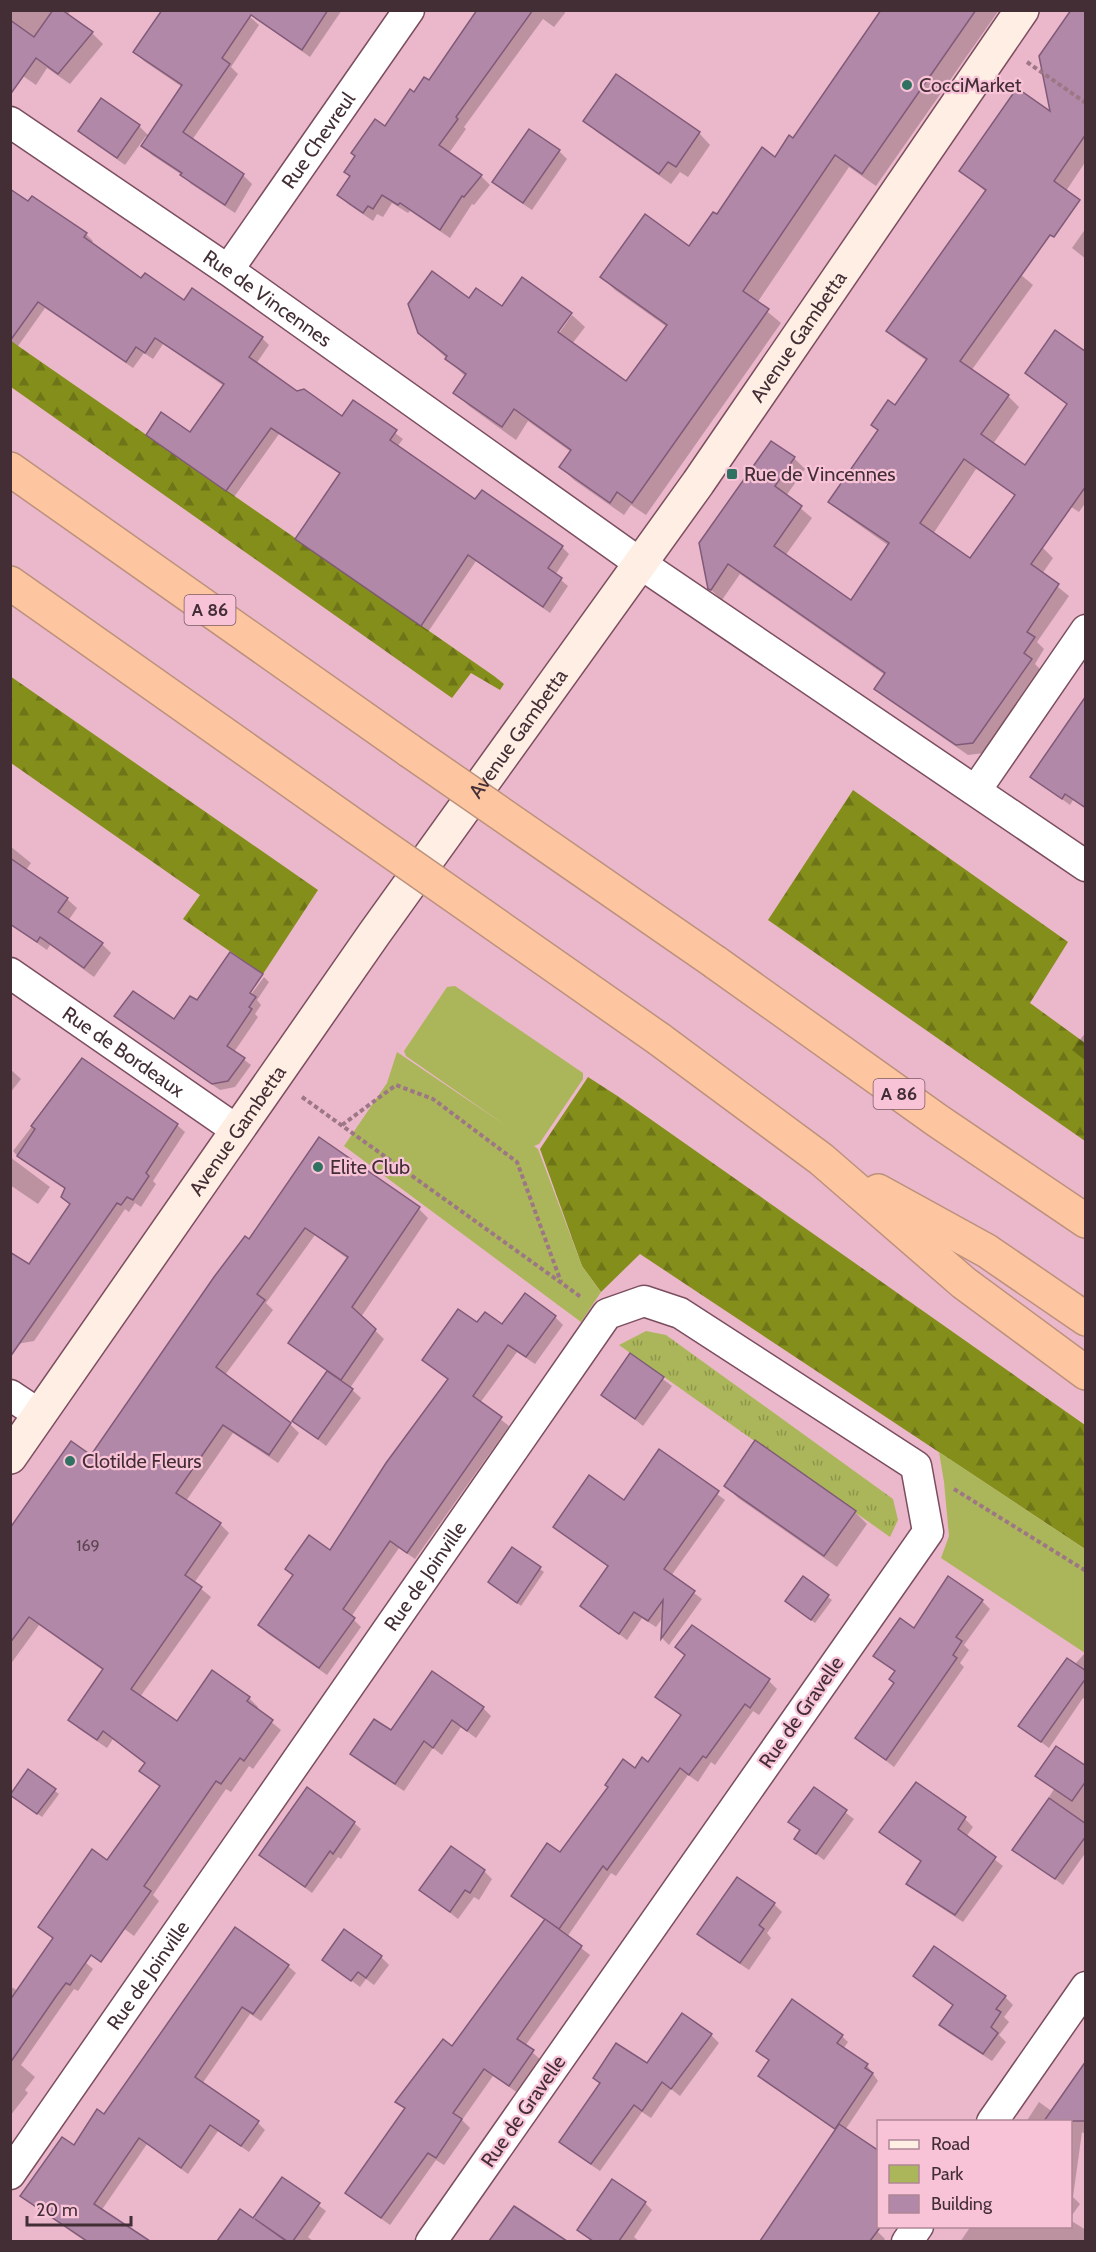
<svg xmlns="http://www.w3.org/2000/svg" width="1096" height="2252" viewBox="0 0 1096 2252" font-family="Cabin,sans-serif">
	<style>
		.grass { fill: url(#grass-tufts) }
		.forest { fill: url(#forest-firs) }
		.park { fill: #abb65a }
		.shadow { fill: #0003 }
		.building { fill: #b188a7; stroke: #805a78; stroke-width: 1.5; fill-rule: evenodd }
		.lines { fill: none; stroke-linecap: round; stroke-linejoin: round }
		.street-casing { stroke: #7b4e5f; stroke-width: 33 }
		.secondary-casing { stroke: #7b4e5f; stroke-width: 36 }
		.highway-casing { stroke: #bc917c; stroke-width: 36 }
		.path { stroke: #9d7785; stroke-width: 4; stroke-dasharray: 4.5 3; stroke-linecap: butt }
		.street { stroke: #fff; stroke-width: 30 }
		.secondary { stroke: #feeee3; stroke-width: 33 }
		.highway { stroke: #fdc6a1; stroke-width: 33 }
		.highway-bridge-casing { stroke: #bc917c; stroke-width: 36; stroke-linecap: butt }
		.highway-bridge { stroke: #fdc6a1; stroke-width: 33 }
		.poi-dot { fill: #307262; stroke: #f9c3d7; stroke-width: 2 }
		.labels { text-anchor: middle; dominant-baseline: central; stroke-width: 4.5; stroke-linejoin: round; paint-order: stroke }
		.number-label { font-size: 16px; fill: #5e4452 }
		.shield { fill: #f9c3d7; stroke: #7a5b66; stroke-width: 1.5 }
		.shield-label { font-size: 18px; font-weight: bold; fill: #432e36 }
		.poi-label { font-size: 20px; fill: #432e36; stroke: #f9c3d7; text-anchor: start }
		.street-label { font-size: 20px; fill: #432e36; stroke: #f9c3d7 }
	</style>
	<defs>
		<pattern id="grass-tufts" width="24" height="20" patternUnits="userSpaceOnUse" patternTransform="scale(1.5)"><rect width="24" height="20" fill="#abb65a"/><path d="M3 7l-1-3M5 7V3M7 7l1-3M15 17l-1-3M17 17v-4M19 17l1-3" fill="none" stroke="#8d944b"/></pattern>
		<pattern id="forest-firs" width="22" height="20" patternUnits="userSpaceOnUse" patternTransform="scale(1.5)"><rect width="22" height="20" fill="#848e1a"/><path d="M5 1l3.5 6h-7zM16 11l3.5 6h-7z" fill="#6e7418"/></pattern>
	</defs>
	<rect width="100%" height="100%" fill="#ebb7ca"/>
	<polygon class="grass" points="646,1331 666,1335 893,1499 898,1520 890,1537 619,1345"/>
	<g class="forest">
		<polygon points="11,341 494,676 504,684 500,690 471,673 452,698 11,387"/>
		<polygon points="10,676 318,890 263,974 183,919 200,895 11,763"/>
		<polygon points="853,790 1068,942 1030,1003 1085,1043 1085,1141 768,920"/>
		<polygon points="588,1077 619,1097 1085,1425 1085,1549 640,1254 601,1292 582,1266 540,1149"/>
	</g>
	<g class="park">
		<polygon points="455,986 583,1073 583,1079 539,1144 534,1146 538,1149 582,1266 601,1292 581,1322 344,1146 387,1083 397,1052 505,1125 406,1056 404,1051 447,987"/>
		<polygon points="939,1452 1085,1549 1085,1653 941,1558 949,1536 944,1482"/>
	</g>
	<g class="shadow">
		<polygon points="10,10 71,10 67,16 92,33 103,44 70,84 47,68 36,85 10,67"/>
		<polygon points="242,10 259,25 231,67 238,74 192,140 243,175 252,184 235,213 191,184 182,175 152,155 143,146 148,138 146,136 125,165 88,139 80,131 102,100 139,126 149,136 182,87 144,61 135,52"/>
		<polygon points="255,10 342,10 310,57 256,19"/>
		<polygon points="479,10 565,10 565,13 554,27 543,19 464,127 466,129 449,153 481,176 490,185 474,205 472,204 450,238 410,211 408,213 392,203 383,217 377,214 373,221 348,204 339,194 351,177 346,172 414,94 429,82"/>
		<polygon points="883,10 999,10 876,186 849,167 757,303 781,323 646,515 631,505 624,515 574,480 561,467 571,452 528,421 516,440 469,406 455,393 466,377 419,332 469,300 502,308 555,339 572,315 585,327 572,344 626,383 667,327 615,290 602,277 690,248 717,216 793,140"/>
		<polygon points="1086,10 1086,161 1014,269 1033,285 971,371 1008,396 1019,407 993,444 1015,463 1000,485 976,469 933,534 971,560 1042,547 1053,558 1042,574 1069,596 1037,642 1044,649 1035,664 1042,671 984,753 968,755 887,699 876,688 885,675 740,574 722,600 721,599 709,588 700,544 794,458 805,469 786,496 812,518 785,556 851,602 889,546 841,512 830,502 927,361 898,341 888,330 986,192 961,171 1052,114"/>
		<polygon points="585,121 699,133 710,145 688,177 680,172 671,184 597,132"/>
		<polygon points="559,151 567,159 532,210 502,190 494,181"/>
		<polygon points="10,191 86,234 93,241 91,244 142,280 262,338 269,345 256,364 297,392 343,418 354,402 403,439 397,447 476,501 562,547 569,554 555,575 568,586 550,613 476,561 428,632 304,546 297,539 341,474 279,434 234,497 155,441 191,434 224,386 163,344 153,359 144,353 133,368 45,308 18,346 10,341"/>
		<polygon points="1086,228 1086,259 1072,248"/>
		<polygon points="1086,354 1086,502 1079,512 1028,479 1068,405 1027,373"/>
		<polygon points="1086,703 1086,809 1073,800 1070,805 1032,777"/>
		<polygon points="10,846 31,863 26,870 67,899 77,908 68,921 102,944 111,953 94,977 50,945 47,950 10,924"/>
		<polygon points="264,977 269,982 257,1000 261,1005 255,1014 258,1017 234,1052 251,1065 235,1087 220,1090 123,1022 174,1021 198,1003 245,999 247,1000"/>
		<polygon points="1086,1032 1086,1061 1072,1050"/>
		<polygon points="83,1060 177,1125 185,1132 153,1181 156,1184 141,1207 135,1203 129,1212 125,1209 34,1341 17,1344 29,1266 71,1205 66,1190 20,1159 13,1151"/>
		<polygon points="10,1069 21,1079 10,1093"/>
		<polygon points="319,1139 419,1209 428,1218 361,1317 384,1339 350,1388 361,1398 326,1446 294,1421 328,1372 299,1351 290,1342 348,1259 315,1235 266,1303 273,1310 225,1375 290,1424 299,1433 278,1463 233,1433 186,1501 220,1524 229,1533 194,1583 211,1597 140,1697 177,1723 213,1672 249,1698 258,1707 257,1710 281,1730 253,1769 249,1766 231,1792 226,1789 153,1895 159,1901 134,1936 77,1894 107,1862 160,1787 141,1771 146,1764 113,1739 107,1748 79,1729 69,1720 104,1671 39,1625 10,1665 10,1530 91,1457 249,1241"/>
		<polygon points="10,1157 50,1187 38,1204 10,1185"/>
		<polygon points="555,1317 563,1325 535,1364 517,1352 480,1403 509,1426 415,1559 399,1548 351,1617 361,1627 327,1675 267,1633 260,1625 330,1552 449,1380 423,1360 477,1325 503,1327"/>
		<polygon points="631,1355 672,1386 643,1426 603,1394"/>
		<polygon points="660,1451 725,1500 671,1576 702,1599 669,1645 663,1639 664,1616 656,1627 642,1618 627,1640 582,1606 609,1567 555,1526 624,1503"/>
		<polygon points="726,1486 855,1512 867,1524 837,1567 738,1498"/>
		<polygon points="512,1549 544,1572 521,1606 494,1585"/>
		<polygon points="803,1578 832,1600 815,1623 787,1601"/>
		<polygon points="982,1601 990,1609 964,1645 969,1650 960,1663 964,1667 894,1767 857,1738 895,1683 895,1672 875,1656 914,1630"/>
		<polygon points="1084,1654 1086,1656 1086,1700 1083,1698 1049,1748 1020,1726"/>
		<polygon points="769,1681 777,1689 759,1715 753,1711 715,1765 711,1762 698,1782 688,1775 616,1876 611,1873 567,1937 590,1955 525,2046 541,2060 518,2093 493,2076 462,2120 470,2128 444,2165 436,2160 390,2225 355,2200 347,2192 406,2110 397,2101 453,2048 546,1920 513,1895 561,1854 635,1770 648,1764 682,1716 657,1697"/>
		<polygon points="483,1708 491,1716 476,1738 461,1727 442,1755 433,1748 404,1791 360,1762 352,1753 391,1732"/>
		<polygon points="1086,1768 1086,1852 1063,1885 1014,1849 1050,1798 1049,1797 1054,1789 1037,1776"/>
		<polygon points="29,1771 59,1794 42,1817 16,1798"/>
		<polygon points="917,1784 965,1819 973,1827 966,1837 1003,1866 963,1922 916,1891 908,1884 922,1863 881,1832"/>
		<polygon points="814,1789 854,1819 824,1860 796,1839 801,1832 790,1822"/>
		<polygon points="354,1823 361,1829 341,1859 338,1857 312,1893 261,1855"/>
		<polygon points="484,1871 492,1879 479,1900 474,1897 458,1919 421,1890"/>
		<polygon points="774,1904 782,1912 767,1933 771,1938 749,1970 707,1942 699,1934"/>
		<polygon points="381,1957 389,1965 374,1985 366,1979 360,1987 324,1960"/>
		<polygon points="85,1962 93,1969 78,1991 74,1989 64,2003 21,2065 35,2077 25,2090 28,2093 10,2116 10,1986 18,1991"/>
		<polygon points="288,1966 296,1973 261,2021 250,2014 202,2084 258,2123 265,2130 249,2152 218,2131 188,2174 147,2144 101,2211 147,2242 86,2242 30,2203 22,2196 105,2116"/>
		<polygon points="915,1976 1005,1997 1013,2005 1004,2017 1009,2022 999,2035 1006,2042 992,2061 949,2033 941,2025 954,2006"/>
		<polygon points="711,2035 719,2043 680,2096 671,2089 651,2118 642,2112 600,2171 569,2150 561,2142 647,2065"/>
		<polygon points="842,2036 848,2042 843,2049 867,2065 878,2081 845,2130 876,2230 885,2239 883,2242 760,2242 836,2131 760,2076 770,2061 758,2051"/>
		<polygon points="1086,2064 1086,2135 1082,2132 1073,2197 1080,2204 1070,2218 1070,2122 1026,2122 1039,2102 1053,2112"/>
		<polygon points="283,2179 326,2211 308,2237 314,2242 219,2242 241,2211 254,2220"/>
		<polygon points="645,2203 652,2210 634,2237 640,2242 592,2242 579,2230"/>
		<polygon points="1070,2220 1086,2230 1086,2242 960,2242 971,2226 1070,2226"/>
		<polygon points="557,2237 562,2242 494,2242 492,2239"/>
	</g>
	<g class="building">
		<polygon points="53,10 62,10 93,32 58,74 36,58 10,95 10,20 34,37"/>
		<polygon points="162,10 328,10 302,50 251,15 222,58 230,64 183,132 244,174 225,205 180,175 182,173 141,146 182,85 133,52"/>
		<polygon points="477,10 533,10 456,117 458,119 439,145 482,175 464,197 462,196 440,230 400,203 398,205 382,195 373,209 368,206 363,213 337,195 350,176 344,172 355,156 351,153 375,119 385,126 410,89 414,92 424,77 429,80"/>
		<polygon points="881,10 976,10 862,174 835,155 743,291 769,309 632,503 617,492 610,503 559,467 571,450 514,409 502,427 453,393 466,374 445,359 447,356 418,333 408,304 432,271 469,298 476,288 502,306 522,277 572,313 558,332 626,381 667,325 600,277 645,214 689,246 713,212 717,214 762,147 775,157 789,135 793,138"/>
		<path d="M1071,10H1086V134L1054,181L1080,200L1054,237L1050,235L960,361L1009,395L981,434L1025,465L1067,404L1025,373L1055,330L1086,352V486L1031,564L1059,584L1027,632L1035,637L1024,653L1032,659L973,743L956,745L874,689L885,673L728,564L711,590L708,589L699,543L771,441L795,457L775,486L802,506L774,546L851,600L889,543L828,502L878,430L871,425L888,400L895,405L927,359L886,331L986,190L959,171L1017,88L1050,111L1039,56ZM964,459L1015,495L970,558L920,523Z"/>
		<polygon points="616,74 700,132 676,167 668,162 659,174 583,121"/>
		<polygon points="101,98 140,125 117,158 78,131"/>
		<polygon points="529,129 560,150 523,203 492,182"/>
		<polygon points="10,189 28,201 32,196 87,233 84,237 141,278 145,273 184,300 192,288 263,337 249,357 297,391 304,389 342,416 353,400 397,430 390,440 475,499 482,490 563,546 548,568 562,578 543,607 468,555 421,626 295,539 340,473 271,428 226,491 146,435 161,412 190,432 224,384 155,338 145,353 136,347 126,362 38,302 10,341"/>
		<polygon points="1086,696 1086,808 1065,794 1062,799 1030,777"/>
		<polygon points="10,858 68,898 58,912 103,943 84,968 40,937 37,942 10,924"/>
		<polygon points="230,952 263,974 250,993 256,997 249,1007 252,1009 227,1046 245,1058 228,1081 212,1084 114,1016 133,991 174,1019 190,996 197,1000"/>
		<polygon points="82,1058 178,1124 146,1173 149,1176 133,1200 127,1197 121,1205 117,1203 10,1357 10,1252 29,1264 70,1204 61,1197 65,1188 17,1156 35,1129 31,1126"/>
		<polygon points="319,1137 420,1207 352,1307 376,1329 341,1380 288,1343 348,1257 305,1228 257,1294 265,1300 216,1367 291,1423 269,1455 223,1425 176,1493 221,1523 185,1575 202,1587 131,1689 177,1721 212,1670 250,1697 247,1701 273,1720 244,1761 240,1758 221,1784 216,1781 144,1886 151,1891 101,1962 91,1955 70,1985 66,1983 57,1995 10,2063 10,2000 53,1938 38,1927 92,1849 107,1860 160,1786 139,1771 145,1763 103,1731 97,1740 68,1720 103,1669 29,1617 10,1643 10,1528 71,1441 91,1455 214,1277 245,1236 249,1239"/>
		<polygon points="525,1293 556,1316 526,1357 508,1345 473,1396 502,1417 407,1553 390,1541 343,1609 355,1618 319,1668 258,1625 293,1575 285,1569 309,1535 330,1550 386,1463 448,1379 422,1360 458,1309 477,1322 485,1312 502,1324"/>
		<polygon points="630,1353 664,1377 635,1419 601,1395"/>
		<polygon points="327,1371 353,1389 318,1439 292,1421"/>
		<polygon points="755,1440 856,1511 824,1556 724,1486"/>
		<polygon points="659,1449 719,1491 664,1569 695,1591 661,1639 663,1600 648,1621 634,1612 619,1634 580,1606 608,1566 553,1527 589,1475 624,1500"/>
		<polygon points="512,1547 541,1567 517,1603 488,1582"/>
		<polygon points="803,1576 829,1595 811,1620 785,1601"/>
		<polygon points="948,1576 983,1600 956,1637 962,1641 953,1655 957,1658 886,1760 855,1738 894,1683 889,1679 895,1671 873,1656 900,1618 914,1628"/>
		<polygon points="692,1625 770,1679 750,1708 745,1704 706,1758 703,1756 689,1775 680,1768 607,1870 603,1866 559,1929 511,1896 547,1843 560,1852 608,1787 605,1785 623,1759 635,1768 642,1757 648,1762 681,1715 655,1697 685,1655 675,1647"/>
		<polygon points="1067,1658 1086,1671 1086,1678 1041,1742 1018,1726"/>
		<polygon points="432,1671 484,1707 467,1731 452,1720 433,1748 424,1741 395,1784 350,1754 374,1719 391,1730"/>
		<polygon points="1056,1746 1086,1766 1086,1781 1072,1801 1035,1776"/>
		<polygon points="28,1769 56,1789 37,1814 10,1795"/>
		<polygon points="916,1782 966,1817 958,1829 996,1857 955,1915 906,1884 921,1861 879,1832"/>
		<polygon points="307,1787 355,1822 333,1854 330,1851 305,1887 259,1855"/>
		<polygon points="814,1787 847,1810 816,1854 794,1839 800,1830 788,1822"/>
		<polygon points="1049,1798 1086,1824 1086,1836 1055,1879 1012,1850"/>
		<polygon points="451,1846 485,1870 470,1893 465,1890 450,1912 419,1890"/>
		<polygon points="737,1877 775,1903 759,1925 764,1929 740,1963 697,1934"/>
		<polygon points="545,1919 582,1946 517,2039 534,2050 509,2086 484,2069 453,2113 462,2119 436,2158 428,2153 381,2218 345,2193 405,2108 395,2102 443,2039 452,2046"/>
		<polygon points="235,1927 289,1965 253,2014 242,2007 195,2077 259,2121 241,2146 210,2125 181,2168 139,2138 94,2204 150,2241 87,2241 20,2196 62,2137 74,2145 97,2109 104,2114"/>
		<polygon points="344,1929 382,1956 366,1978 358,1972 351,1981 322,1960"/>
		<polygon points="934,1946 1006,1996 996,2009 1001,2012 991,2027 998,2033 983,2054 939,2025 953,2005 913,1976"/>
		<polygon points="792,1999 843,2035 837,2043 868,2064 865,2068 873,2073 835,2129 758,2076 769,2060 756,2051"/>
		<polygon points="682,2013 712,2034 671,2089 662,2082 642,2111 634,2105 591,2164 559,2142 600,2083 593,2078 616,2043 647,2063"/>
		<polygon points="1086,2061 1086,2121 1044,2121"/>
		<polygon points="839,2124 879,2151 879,2229 870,2241 760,2241"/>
		<polygon points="282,2177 320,2203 293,2241 287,2241 255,2219 286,2241 217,2241 240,2209 253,2218"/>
		<polygon points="612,2179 646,2202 619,2241 593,2241 577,2230"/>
		<polygon points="514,2206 567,2241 489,2241"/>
	</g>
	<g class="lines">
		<defs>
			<g id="street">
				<path id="s1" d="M10,122L228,270L641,564L1086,866"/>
				<path id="s2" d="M228,270L409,10"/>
				<polyline points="976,790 1086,630"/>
				<path id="s3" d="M10,973L238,1131"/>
				<polyline points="10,1395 40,1415"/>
				<polyline points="992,2122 1086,1987"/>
				<path id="s4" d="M10,2174L607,1314L644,1301L680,1313L916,1466L928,1532L431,2242"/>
				<polyline points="907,2242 918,2226"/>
			</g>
			<g id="secondary">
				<path id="s5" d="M10,1457L374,934L698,483L1022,10"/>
			</g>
			<g id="highway">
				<polyline points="10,469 410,751"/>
				<polyline points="10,583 356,827"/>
				<polyline points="715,962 938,1121 1086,1221"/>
				<polyline points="659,1039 821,1159 964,1283 1086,1373"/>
				<polyline points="878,1191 987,1251 1086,1319"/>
			</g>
		</defs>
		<use href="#street" class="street-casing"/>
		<use href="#secondary" class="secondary-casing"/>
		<use href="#highway" class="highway-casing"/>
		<g class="path">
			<polyline points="1027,62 1086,103"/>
			<polyline points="302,1097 581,1297"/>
			<polyline points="342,1125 396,1085 433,1099 517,1162 561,1282"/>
			<polyline points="954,1489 1086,1571"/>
		</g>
		<use href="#street" class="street"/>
		<use href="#secondary" class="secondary"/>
		<use href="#highway" class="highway"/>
		<defs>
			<g id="highway-bridge">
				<polyline points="410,751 715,962"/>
				<polyline points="356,827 659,1039"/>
			</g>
		</defs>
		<use href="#highway-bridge" class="highway-bridge-casing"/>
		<use href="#highway-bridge" class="highway-bridge"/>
	</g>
	<g class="poi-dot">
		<circle cx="907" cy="85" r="6"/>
		<rect x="726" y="468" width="12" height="12" rx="3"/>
		<circle cx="318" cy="1167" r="6"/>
		<circle cx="70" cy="1461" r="6"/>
	</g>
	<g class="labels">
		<g class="number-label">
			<text x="88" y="1545">169</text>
		</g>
		<g class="shield">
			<rect x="184.5" y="595" width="51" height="30" rx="4.5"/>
			<rect x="873.5" y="1079" width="51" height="30" rx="4.5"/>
		</g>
		<g class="shield-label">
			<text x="210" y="610">A 86</text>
			<text x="899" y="1094">A 86</text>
		</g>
		<g class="poi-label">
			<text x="919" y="85">CocciMarket</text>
			<text x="744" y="474">Rue de Vincennes</text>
			<text x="330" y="1167">Elite Club</text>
			<text x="82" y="1461">Clotilde Fleurs</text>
		</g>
		<g class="street-label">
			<text stroke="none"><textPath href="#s2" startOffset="158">Rue Chevreul</textPath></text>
			<text stroke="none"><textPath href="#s1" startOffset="312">Rue de Vincennes</textPath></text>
			<text stroke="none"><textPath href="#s5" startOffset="1370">Avenue Gambetta</textPath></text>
			<text stroke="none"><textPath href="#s5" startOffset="884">Avenue Gambetta</textPath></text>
			<text stroke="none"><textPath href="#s3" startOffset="138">Rue de Bordeaux</textPath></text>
			<text stroke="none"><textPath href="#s5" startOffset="398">Avenue Gambetta</textPath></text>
			<text stroke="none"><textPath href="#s4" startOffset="728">Rue de Joinville</textPath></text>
			<text transform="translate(801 1712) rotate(-55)">Rue de Gravelle</text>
			<text stroke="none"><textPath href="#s4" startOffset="242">Rue de Joinville</textPath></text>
			<text transform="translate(523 2111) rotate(-55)">Rue de Gravelle</text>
		</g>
	</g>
	<rect width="1096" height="2252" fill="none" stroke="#432e36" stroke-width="24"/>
	<rect x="877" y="2120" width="195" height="108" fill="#f9c3d7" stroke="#b08797" stroke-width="1.5"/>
	<rect x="889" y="2140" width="30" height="9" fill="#feeee3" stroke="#b08797" stroke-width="1.5"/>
	<text x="931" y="2150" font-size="18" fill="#432e36">Road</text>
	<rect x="889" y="2165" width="30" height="18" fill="#abb65a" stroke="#b08797" stroke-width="1.5"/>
	<text x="931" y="2180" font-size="18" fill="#432e36">Park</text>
	<rect x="889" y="2195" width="30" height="18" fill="#b188a7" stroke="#b08797" stroke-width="1.5"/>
	<text x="931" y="2210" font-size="18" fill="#432e36">Building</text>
	<path d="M27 2216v9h104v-9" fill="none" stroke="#432e36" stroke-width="3"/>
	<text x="36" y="2216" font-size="18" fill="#432e36" stroke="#f9c3d7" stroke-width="4.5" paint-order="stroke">20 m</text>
</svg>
